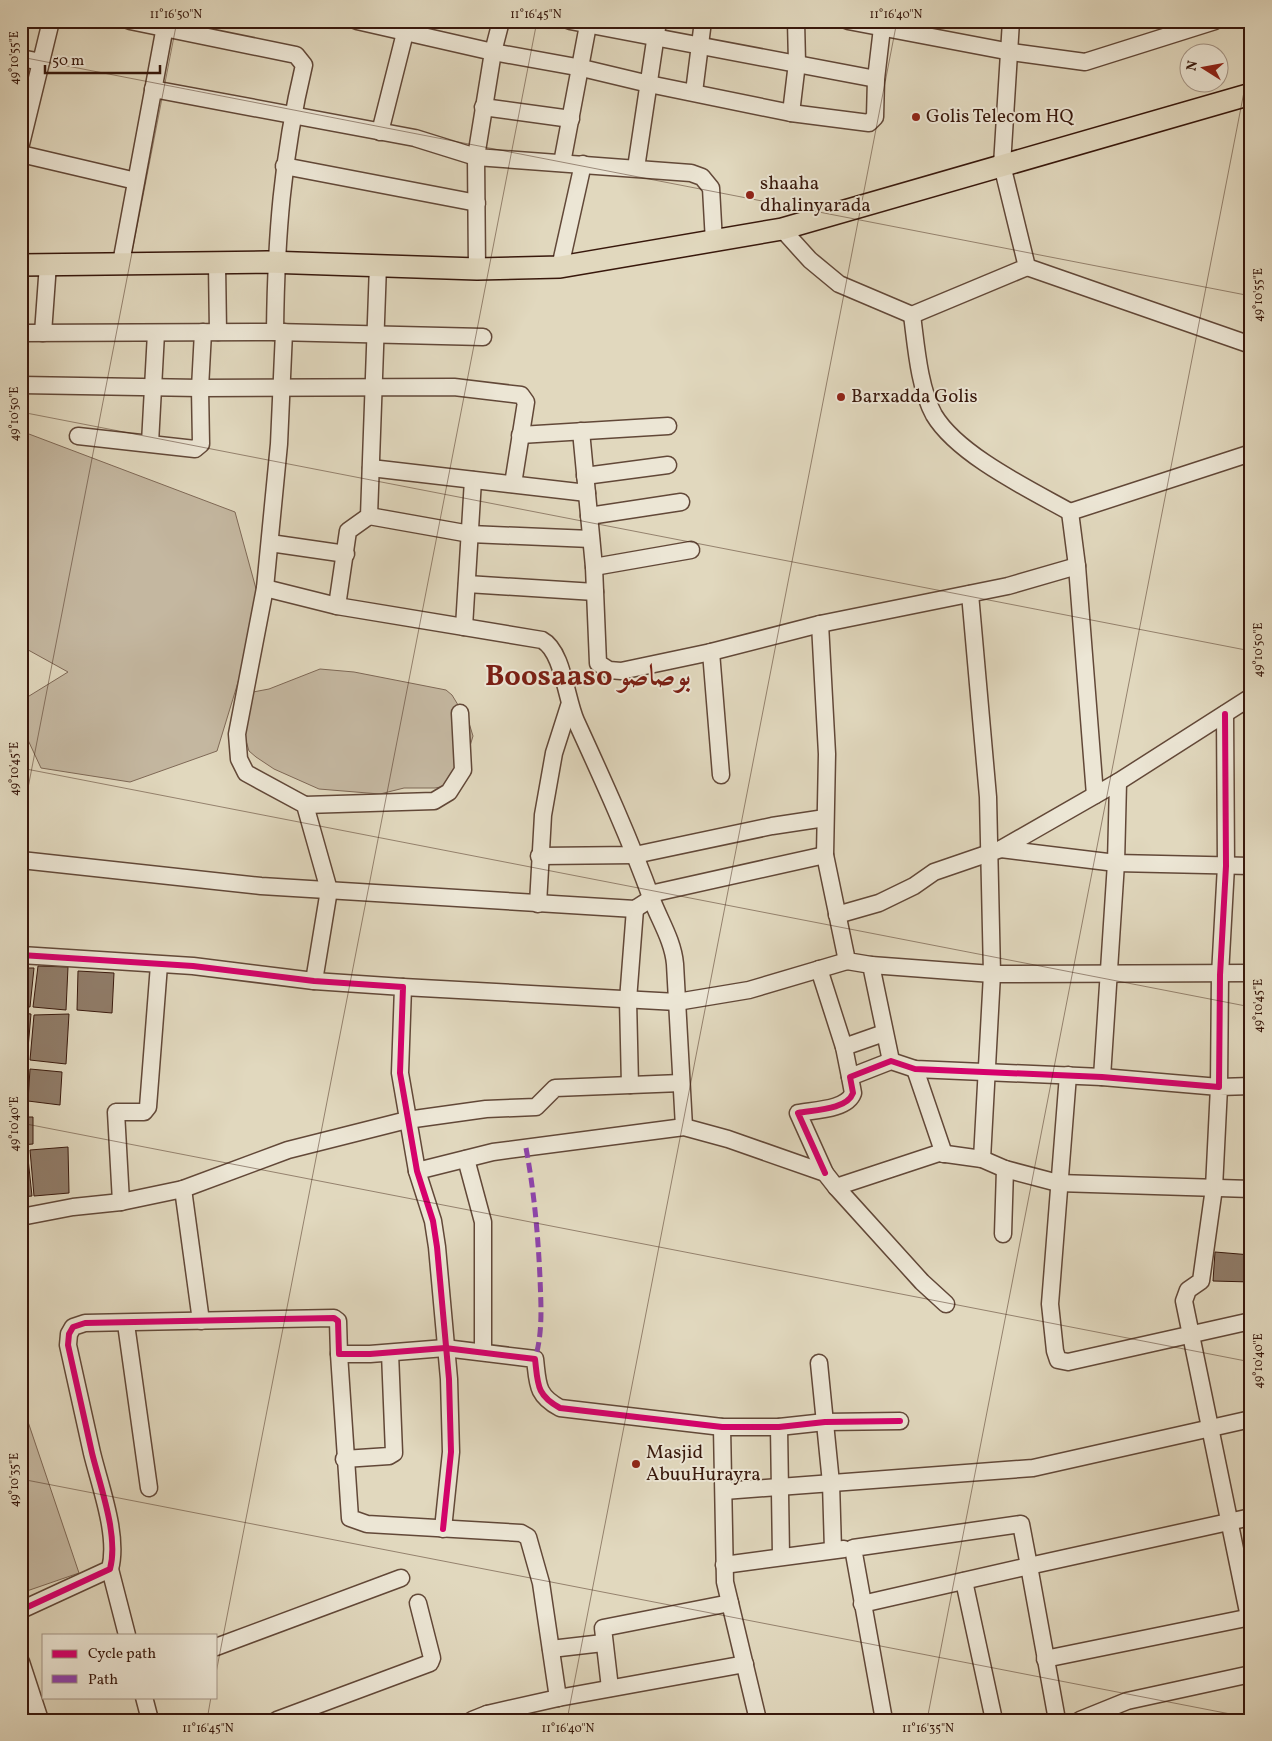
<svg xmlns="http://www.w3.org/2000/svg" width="1272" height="1741" viewBox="0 0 1272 1741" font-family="Vollkorn,Amiri,serif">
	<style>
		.green { fill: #c4b7a0; stroke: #7e6856 }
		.building { fill: #907c69; stroke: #38180c }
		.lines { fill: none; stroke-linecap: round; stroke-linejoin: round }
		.minor-casing { stroke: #624838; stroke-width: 19 }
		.major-casing { stroke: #38180c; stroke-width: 24 }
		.minor { stroke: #ece6d5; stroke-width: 16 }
		.major { stroke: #e1d8be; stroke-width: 21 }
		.quiet { stroke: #8e44ad; stroke-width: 5; stroke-dasharray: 10 5; stroke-linecap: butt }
		.cycleway-casing { stroke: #ece6d5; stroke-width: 9 }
		.cycleway { stroke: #d6006c; stroke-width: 6 }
		.ticks { fill: none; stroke: #38180c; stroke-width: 1; stroke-opacity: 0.45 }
		.poi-dot { fill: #8f2418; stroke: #ece6d5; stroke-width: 2 }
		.labels { text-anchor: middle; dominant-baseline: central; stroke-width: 4; stroke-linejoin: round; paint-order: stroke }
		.poi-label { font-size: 19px; fill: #38180c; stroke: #ece6d5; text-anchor: start }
		.town-label { font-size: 29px; font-weight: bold; fill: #7a1f14; stroke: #ece6d5 }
		.neatline { fill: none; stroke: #38180c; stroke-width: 2 }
		.ticks-label { font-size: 12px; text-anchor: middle; fill: #38180c }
	</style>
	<rect width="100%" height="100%" fill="#e1d8be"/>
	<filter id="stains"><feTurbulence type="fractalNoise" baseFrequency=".004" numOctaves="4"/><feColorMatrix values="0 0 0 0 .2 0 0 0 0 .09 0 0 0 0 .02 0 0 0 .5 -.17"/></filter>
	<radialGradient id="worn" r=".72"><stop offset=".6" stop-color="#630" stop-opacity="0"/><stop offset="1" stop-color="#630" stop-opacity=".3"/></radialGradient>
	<g class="green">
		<polygon points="21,431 235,512 261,607 217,751 130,782 41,768 21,725 21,701 68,672 21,646"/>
		<polygon points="320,669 354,672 446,690 452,695 469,723 473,736 461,776 452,785 435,788 404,788 380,794 319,789 274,769 256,757 249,751 244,734 253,692 269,689"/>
		<polygon points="21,1401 79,1573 21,1593"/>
	</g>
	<g class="building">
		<polygon points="38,966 68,967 66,1010 33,1007"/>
		<polygon points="21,968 34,968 30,1007 21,1006"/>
		<polygon points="78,971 114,973 112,1013 77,1010"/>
		<polygon points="21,1013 31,1014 27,1060 21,1059"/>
		<polygon points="69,1014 66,1064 30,1060 34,1015"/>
		<polygon points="21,1067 25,1068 21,1107"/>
		<polygon points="30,1069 62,1072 60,1105 28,1101"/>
		<polygon points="21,1117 33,1117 33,1144 21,1145"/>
		<polygon points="68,1147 69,1193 34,1196 30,1150"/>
		<polygon points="27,1149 32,1196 21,1197 21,1150"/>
		<polygon points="1215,1252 1251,1255 1251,1282 1213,1281"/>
	</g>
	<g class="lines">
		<defs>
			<g id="minor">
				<path d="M130,21L296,55L304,65C282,157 276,238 275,332"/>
				<polyline points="357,21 493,52 582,68 649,84 791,113 869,123 875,117 876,79 882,28"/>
				<polyline points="570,21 876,79"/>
				<polyline points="848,21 1011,52 1085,62 1215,21"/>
				<polyline points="1011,21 1002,165 1027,267 1251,345"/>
				<polyline points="21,58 41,62"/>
				<polyline points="153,89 415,138 476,157 691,173 702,177 711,188 714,242"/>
				<polyline points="694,92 703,21"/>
				<polyline points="483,107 571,119"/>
				<polyline points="791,113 797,63 796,21"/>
				<polyline points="380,132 408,21"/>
				<polyline points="21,144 51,21"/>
				<polyline points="21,154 136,181"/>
				<polyline points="562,163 588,25"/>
				<polyline points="284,166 477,203"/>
				<polyline points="636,168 658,21"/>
				<polyline points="782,229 810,260 839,284 912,315 1027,267"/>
				<polyline points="121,263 166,21"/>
				<polyline points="217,264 218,332"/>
				<polyline points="560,267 583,164"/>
				<polyline points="477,269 476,157 493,52 501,21"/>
				<path d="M912,315C916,345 919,388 934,415C958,455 1029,489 1070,512"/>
				<polyline points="284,332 279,444 265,588 237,734 239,759 246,773 305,805 329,890 314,981"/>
				<polyline points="21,333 275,332 483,337"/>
				<polyline points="43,333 48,264"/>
				<polyline points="21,385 200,388 454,387 521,395 526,402 513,484"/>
				<polyline points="581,431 594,567 598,663 609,670 621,671 711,652 820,624 1008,586 1077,566"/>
				<polyline points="520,435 668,426"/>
				<polyline points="78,436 195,449 201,444 200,388 203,332"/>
				<polyline points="150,443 156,333"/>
				<polyline points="371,468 587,493"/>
				<polyline points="585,476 668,465"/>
				<polyline points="369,516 470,534 591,539"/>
				<polyline points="589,516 681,502"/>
				<polyline points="270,543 346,554"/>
				<polyline points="594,567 691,550"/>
				<polyline points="467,584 595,592"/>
				<path d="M265,588L337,606L542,640C563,651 566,699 576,721C603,780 630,839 652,900C660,921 673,941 675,964L684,1127"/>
				<polyline points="970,594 988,797 992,974 982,1159"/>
				<polyline points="337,606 348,531 369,516 378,265"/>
				<polyline points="820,624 827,754 825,855 847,961 871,965 891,1061"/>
				<polyline points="464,627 473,480"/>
				<polyline points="711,652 721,775"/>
				<polyline points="1095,795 1077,566 1070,512 1251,453"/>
				<polyline points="305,805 434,801 449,792 463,770 460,713"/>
				<polyline points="1001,849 1116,863 1251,866"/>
				<polyline points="539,856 635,855 772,826 825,818"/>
				<polyline points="21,860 261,886 635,909 652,898"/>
				<polyline points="650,894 825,855"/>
				<polyline points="538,904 543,815 554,753 569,706"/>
				<polyline points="837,915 879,903 914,886 934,872 1001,849 1118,782 1251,697"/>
				<polyline points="21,955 193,966 314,981 403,987 400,1073 417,1171 433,1221 437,1247 449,1379 451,1452 443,1529"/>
				<polyline points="871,965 992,974 1251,973"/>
				<polyline points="819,969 844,1047 850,1077"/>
				<polyline points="403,987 677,1002 749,990 847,961"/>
				<polyline points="844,1047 884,1033"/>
				<polyline points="915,1069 944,1154"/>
				<polyline points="1068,1075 1050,1304 1055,1351 1058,1360 1068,1362 1251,1321"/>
				<polyline points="1102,1077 1116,863 1118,782"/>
				<polyline points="630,1085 628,1000 635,909"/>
				<polyline points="466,1159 483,1222 483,1352"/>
				<polyline points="417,1171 493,1152 684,1127 728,1139 825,1173 836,1187 939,1153 982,1159 1005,1169 1058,1183 1251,1189"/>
				<path d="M825,1173L798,1113C813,1110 847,1110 853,1093L850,1077L891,1061L915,1069L1102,1077L1219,1087L1220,975L1226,866L1225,714"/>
				<polyline points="836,1187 922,1282 946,1304"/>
				<polyline points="183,1189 201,1321"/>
				<polyline points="121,1202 116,1112 144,1112 148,1107 159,965"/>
				<polyline points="21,1217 73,1207 121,1202 183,1189 288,1150 407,1120 486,1109 536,1107 555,1088 681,1083"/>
				<polyline points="1003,1234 1005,1169"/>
				<polyline points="126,1324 149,1488"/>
				<polyline points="339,1354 350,1518 367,1524 521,1533 528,1537 541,1583 558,1698"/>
				<polyline points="819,1363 831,1483 833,1550"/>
				<polyline points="722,1427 725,1582 758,1720"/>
				<polyline points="779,1427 781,1556"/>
				<polyline points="344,1459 389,1456 394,1453 390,1353"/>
				<polyline points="724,1491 1033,1468 1251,1419"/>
				<polyline points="724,1565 844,1549"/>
				<polyline points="110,1569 127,1635"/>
				<polyline points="964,1581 994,1720"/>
				<polyline points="862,1604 1029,1566 1057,1720"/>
				<path d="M21,1610L110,1569C119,1536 100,1486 92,1453C84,1417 76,1381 68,1345L69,1334L73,1327L85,1323L334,1318L338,1321L339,1354H370L445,1348L535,1359C538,1384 536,1395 560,1408L722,1427H779L825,1422L900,1421"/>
				<polyline points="1249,1617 1184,1301 1188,1290 1201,1281 1214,1188 1219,1087 1251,1086"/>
				<polyline points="216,1647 401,1578"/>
				<polyline points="551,1649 603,1643"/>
				<polyline points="1045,1659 1251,1617"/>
				<polyline points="21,1662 40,1720"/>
				<polyline points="610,1688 603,1628 730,1603"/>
				<polyline points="144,1697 150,1720"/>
				<polyline points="277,1720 430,1663 432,1658 418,1603"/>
				<polyline points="472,1720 487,1714"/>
				<polyline points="488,1720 487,1714 558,1698 745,1664"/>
				<polyline points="884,1720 853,1548 1021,1524 1029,1566 1251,1517"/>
				<polyline points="1080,1720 1127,1701 1251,1674"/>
			</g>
			<polyline id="major" points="21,265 267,262 477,269 560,267 782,229 1251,94"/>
		</defs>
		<use href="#minor" class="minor-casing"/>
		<use href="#major" class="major-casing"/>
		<use href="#minor" class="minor"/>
		<use href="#major" class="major"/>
		<path class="quiet" d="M526,1148C534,1191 538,1234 540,1278C541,1306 543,1332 535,1359"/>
		<defs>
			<g id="cycleway">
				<polyline points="21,955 193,966 314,981 403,987 400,1073 417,1171 433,1221 437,1247 449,1379 451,1452 443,1529"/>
				<path d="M825,1173L798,1113C813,1110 847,1110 853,1093L850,1077L891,1061L915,1069L1102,1077L1219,1087L1220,975L1226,866L1225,714"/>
				<path d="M21,1610L110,1569C119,1536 100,1486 92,1453C84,1417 76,1381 68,1345L69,1334L73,1327L85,1323L334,1318L338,1321L339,1354H370L445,1348L535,1359C538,1384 536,1395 560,1408L722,1427H779L825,1422L900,1421"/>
			</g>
		</defs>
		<use href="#cycleway" class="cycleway-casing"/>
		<use href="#cycleway" class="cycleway"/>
	</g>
	<path class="ticks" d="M21,57L1251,296M21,412L1251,651M21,768L1251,1007M21,824L177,21M21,1123L1251,1362M21,1479L1251,1718M216,1673L537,21M207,1720L211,1697M567,1720L897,21M927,1720L1251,56"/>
	<g class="poi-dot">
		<circle cx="916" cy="117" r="5"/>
		<circle cx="750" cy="195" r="5"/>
		<circle cx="841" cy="397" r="5"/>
		<circle cx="636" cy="1464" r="5"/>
	</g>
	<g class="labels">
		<g class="poi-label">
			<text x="926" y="117">Golis Telecom HQ</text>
			<text x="760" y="184">shaaha<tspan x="760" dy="22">dhalinyarada</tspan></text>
			<text x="851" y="397">Barxadda Golis</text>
			<text x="646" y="1453">Masjid<tspan x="646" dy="22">AbuuHurayra</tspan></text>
		</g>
		<g class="town-label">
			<text x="588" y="677">Boosaaso بوصاصو</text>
		</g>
	</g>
	<rect width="1272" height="1741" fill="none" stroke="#e1d8be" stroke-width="55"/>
	<rect x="42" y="1634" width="175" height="65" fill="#ece6d5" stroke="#a49485"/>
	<rect x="52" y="1650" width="25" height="8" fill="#d6006c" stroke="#a49485"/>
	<text x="88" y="1658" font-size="15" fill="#38180c">Cycle path</text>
	<rect x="52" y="1675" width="25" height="8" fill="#8e44ad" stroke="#a49485"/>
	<text x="88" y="1684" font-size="15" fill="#38180c">Path</text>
	<g transform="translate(1204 68) rotate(281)"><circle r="24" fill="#ece6d5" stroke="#a49485"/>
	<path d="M0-4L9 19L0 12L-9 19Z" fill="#8f2418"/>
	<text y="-8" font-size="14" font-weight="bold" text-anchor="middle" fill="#38180c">N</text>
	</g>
	<path d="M45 65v8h115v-8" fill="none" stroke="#38180c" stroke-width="2.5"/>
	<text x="52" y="65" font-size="15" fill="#38180c" stroke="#ece6d5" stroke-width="4" paint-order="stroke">50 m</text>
	<rect x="28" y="28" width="1216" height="1686" class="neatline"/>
	<g class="ticks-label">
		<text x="176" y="18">11°16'50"N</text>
		<text x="536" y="18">11°16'45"N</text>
		<text x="896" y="18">11°16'40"N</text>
		<text transform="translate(14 58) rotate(-90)" y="4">49°10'55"E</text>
		<text transform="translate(1258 295) rotate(-90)" y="4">49°10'55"E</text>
		<text transform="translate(14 414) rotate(-90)" y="4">49°10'50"E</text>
		<text transform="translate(1258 650) rotate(-90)" y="4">49°10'50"E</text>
		<text transform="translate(14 769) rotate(-90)" y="4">49°10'45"E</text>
		<text transform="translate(1258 1006) rotate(-90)" y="4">49°10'45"E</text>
		<text transform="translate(14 1124) rotate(-90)" y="4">49°10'40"E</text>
		<text transform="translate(1258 1361) rotate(-90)" y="4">49°10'40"E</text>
		<text transform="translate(14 1480) rotate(-90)" y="4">49°10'35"E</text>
		<text x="208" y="1732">11°16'45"N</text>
		<text x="568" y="1732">11°16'40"N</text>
		<text x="928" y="1732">11°16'35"N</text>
	</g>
	<rect width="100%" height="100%" filter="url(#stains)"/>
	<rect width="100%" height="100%" fill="url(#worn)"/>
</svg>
